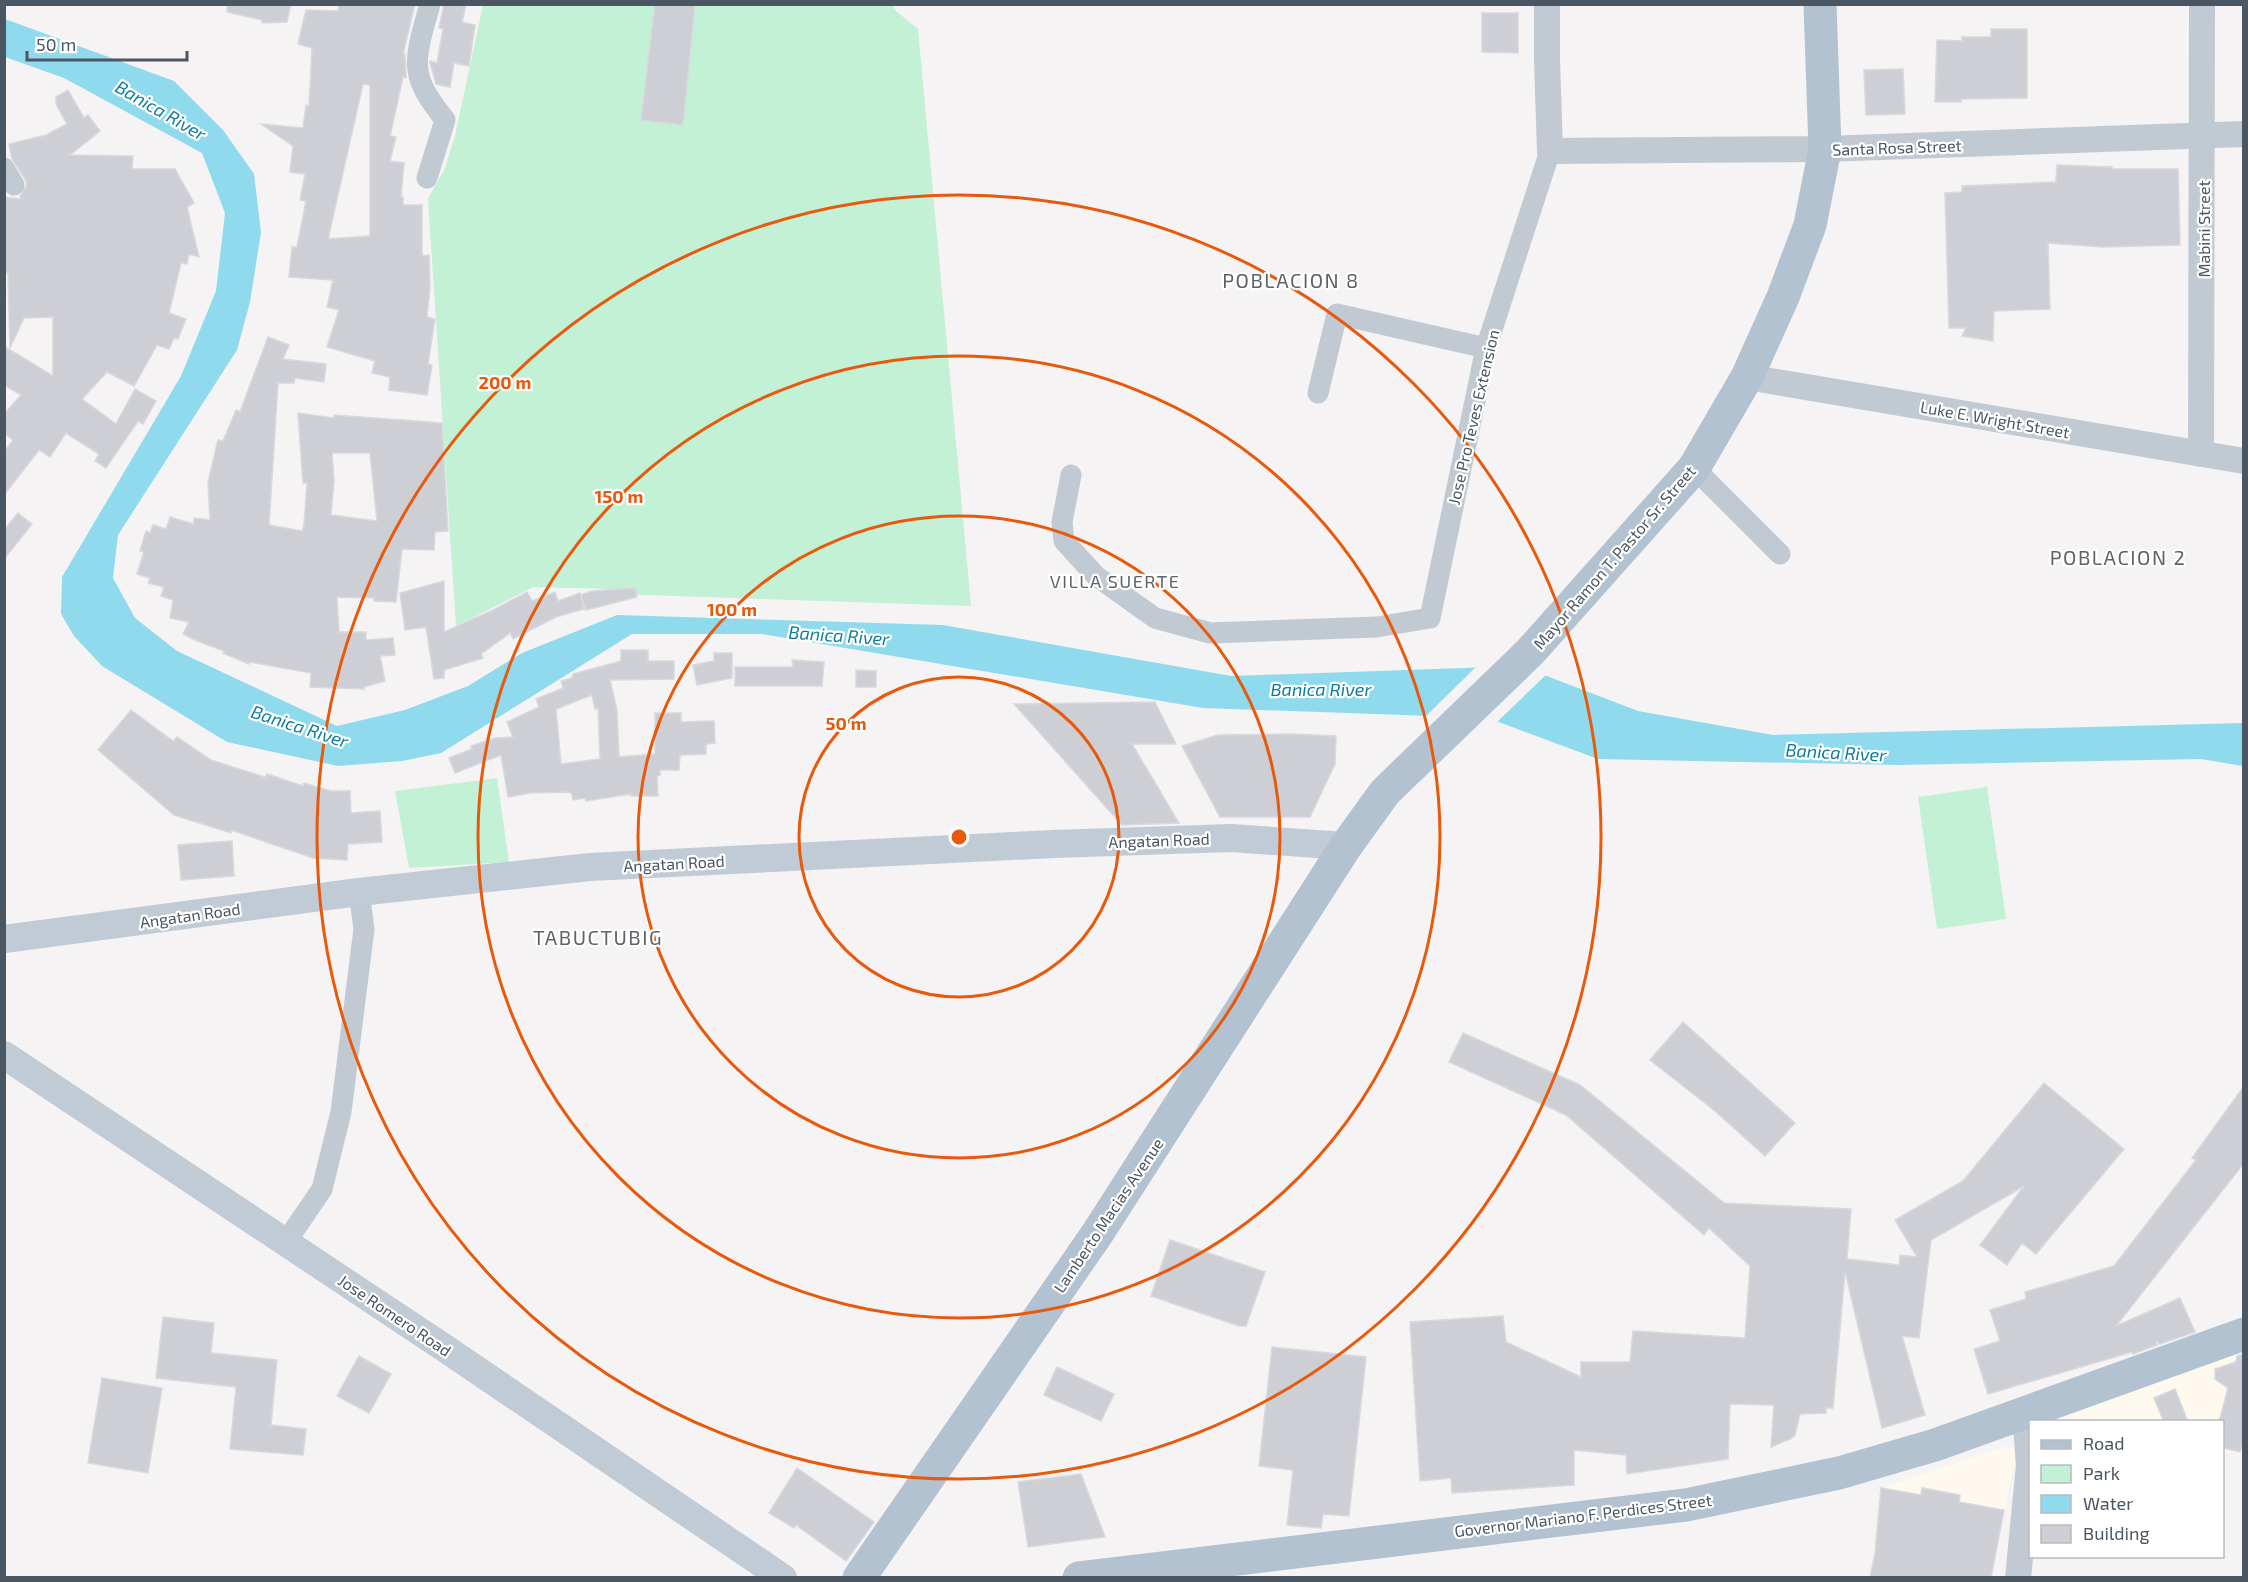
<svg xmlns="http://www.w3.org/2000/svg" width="2248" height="1582" viewBox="0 0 2248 1582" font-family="'Exo 2',sans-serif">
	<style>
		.commercial { fill: #fdf9ef }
		.green { fill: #c3f1d5 }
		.water { fill: #90daee }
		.pier { fill: #f5f3f3 }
		.building { fill: #cdcfd5; stroke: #d7d9de; stroke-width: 1.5; fill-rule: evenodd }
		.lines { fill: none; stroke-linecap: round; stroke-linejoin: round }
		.minor { stroke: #c1cad2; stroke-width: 21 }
		.tertiary { stroke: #c1cad2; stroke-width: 26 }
		.secondary { stroke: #c1cbd6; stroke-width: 28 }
		.primary { stroke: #b3c2d1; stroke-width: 33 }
		.ring { fill: none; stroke: #e8590c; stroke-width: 3 }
		.labels { text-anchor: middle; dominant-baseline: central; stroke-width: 4.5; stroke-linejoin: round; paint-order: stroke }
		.street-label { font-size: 16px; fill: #4a5661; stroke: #fff }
		.water-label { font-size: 18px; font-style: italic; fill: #0c7c9b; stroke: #fff }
		.neighbourhood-label { font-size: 18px; letter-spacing: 1.5px; fill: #5f6368; stroke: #fff }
		.quarter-label { font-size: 20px; letter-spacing: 1.5px; fill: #5f6368; stroke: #fff }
		.centre { fill: #e8590c; stroke: #fff; stroke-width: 3 }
		.ring-label { font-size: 18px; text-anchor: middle; font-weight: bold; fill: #e8590c; stroke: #fff; stroke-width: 4.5; stroke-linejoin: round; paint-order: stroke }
	</style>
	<rect width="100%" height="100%" fill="#f5f3f3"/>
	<g class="commercial">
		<polygon points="2243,1347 2243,1454 2223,1453 2222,1422 2048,1422"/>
		<polygon points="2007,1446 2013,1448 2016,1453 2015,1460 1991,1577 1871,1578 1881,1488"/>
	</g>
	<g class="green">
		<polygon points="483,5 892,5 896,11 918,29 971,606 617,594 615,589 533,587 456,626 428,199 445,168 455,136"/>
		<polygon points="497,778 509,862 409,868 395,791"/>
		<polygon points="1987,787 2006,919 1937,929 1918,797"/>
	</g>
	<polygon class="water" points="5,19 174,81 223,130 254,174 261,232 250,302 237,350 118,535 113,578 135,618 177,651 337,726 405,710 468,686 522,653 617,615 943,625 1231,676 1521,666 1638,711 1773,735 2243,723 2243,766 2201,759 1899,765 1598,759 1488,718 1203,708 762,634 632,634 441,753 402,761 338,766 227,742 102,666 74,636 61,614 62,577 181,376 216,291 225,213 202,153 64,78 5,57"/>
	<polygon class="pier" points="1522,664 1548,673 1495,724 1487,721 1423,719 1478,665"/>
	<g class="building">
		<polygon points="228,4 291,4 287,22 262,23 262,20 227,12"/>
		<path d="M339,4H415L403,54H405L406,78L403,77L390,136L396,137L390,161L404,163L401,197H403V205H422V256L429,255L430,287L427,317L435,319L428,364L432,365L427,395L389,390L390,377L372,373L375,361L327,347L339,310L327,307L333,280L289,277L292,247H297L306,201L300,200L305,174L290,172L293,146L261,124L303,128L306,105L309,106L312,48L298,44L306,10L338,11ZM363,84L370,85V236L328,239Z"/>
		<polygon points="444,4 466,4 462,22 475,25 469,66 454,63 450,87 436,84 430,63 430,61 437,63 443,29 439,28"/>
		<polygon points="655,4 695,4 683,125 641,120"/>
		<polygon points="1482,13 1518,13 1518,53 1482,52"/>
		<polygon points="1991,29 2027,29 2027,98 1961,99 1961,102 1935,102 1937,40 1962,41 1962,37 1991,37"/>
		<polygon points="1903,69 1905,114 1866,115 1864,70"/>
		<polygon points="68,90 84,118 88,115 100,131 70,155 133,156 132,169 175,169 194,203 187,207 199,257 189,254 187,264 181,263 169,313 186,319 178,339 174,338 169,349 157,345 134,386 107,372 82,399 116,424 135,389 156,401 143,424 138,421 106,468 95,461 99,454 66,433 50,457 39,450 4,495 4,452 13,440 4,433 4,414 21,395 4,385 4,346 53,376 53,317 24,318 10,348 8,273 4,273 4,197 21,199 20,196 27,185 25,179 12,159 9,144 46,135 67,124 56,104 56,97"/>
		<polygon points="2057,165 2112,167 2112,169 2178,169 2180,245 2103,247 2048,243 2050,309 1994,311 1993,341 1962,336 1966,328 1949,328 1945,193 1962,192 1962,186 2056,182"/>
		<path d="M268,337L289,345L283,359L326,364L324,382L295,378L294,383H278L269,525L302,531L304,525L307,483H303L298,413L334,418V415L442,423L448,531L435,532L434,550L402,549L396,602L374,601V598L337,597L339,632H366V640L393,638L395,655L380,656L385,681L364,687V689L310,687L311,673L250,662L249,664L223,653L224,651L195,640L183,634L189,622L170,618L173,600L161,596L164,587L148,583L150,578L137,574L144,552L140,551L146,531L150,533L153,525L166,529L170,517L194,524V518L210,520L208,482L218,440L223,441L236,410L240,412ZM332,453H370L377,521L331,515L334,481Z"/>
		<polygon points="18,513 32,524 4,559 4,530"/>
		<polygon points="444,581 444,632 497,608 527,592 532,601 555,592 558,601 580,593 584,609 556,617 513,639 510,633 481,654 483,658 444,670 444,678 434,679 426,627 405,630 400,593"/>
		<polygon points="635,588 637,597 586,610 581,595 592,591"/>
		<path d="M621,650H648V661H674V679L610,680L617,710L619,757L655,754V713H681V722L714,721L715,743L706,744V754L680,755L679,770H660V775L657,776L658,796H631V794L586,801L585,798L573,800L571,792L530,793L508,797L501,755L455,773L449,758L472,749L471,746L495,738L513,737L507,722L539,707L536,699L563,688L561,681L572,678L573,674L621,661ZM592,695L595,709L598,708L600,759L561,764L556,709Z"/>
		<polygon points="714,653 732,653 732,678 697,685 693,665 714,661"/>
		<polygon points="792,660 824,662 822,686 735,686 735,667 793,667"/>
		<polygon points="856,670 876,671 876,687 856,687"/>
		<polygon points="1155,702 1176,744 1132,744 1179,823 1122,825 1014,704"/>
		<polygon points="131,710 173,741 177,737 211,760 265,777 267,774 303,786 304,783 331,791 350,791 351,813 380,811 382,842 348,844 347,860 313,858 231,830 231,833 174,815 98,750"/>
		<polygon points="1291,734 1336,736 1335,764 1310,817 1220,817 1182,746 1218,735"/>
		<polygon points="232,841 234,876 181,880 178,845"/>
		<polygon points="1683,1022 1795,1123 1765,1156 1715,1111 1650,1060"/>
		<polygon points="1463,1033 1580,1085 1724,1203 1851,1209 1847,1259 1899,1265 1900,1255 1917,1257 1895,1220 1963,1181 2044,1083 2124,1149 2036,1254 2022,1243 2007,1265 1980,1245 2024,1186 1931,1240 1919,1338 1902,1336 1925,1415 1882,1428 1845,1271 1833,1408 1826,1408 1826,1413 1800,1414 1795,1435 1790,1439 1771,1447 1774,1405 1730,1404 1728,1459 1627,1474 1626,1455 1574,1450 1574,1485 1452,1493 1451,1478 1420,1481 1410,1322 1503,1316 1506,1342 1581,1377 1581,1362 1630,1362 1633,1331 1745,1338 1750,1266 1709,1228 1704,1235 1566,1115 1449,1062"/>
		<polygon points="2244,1086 2244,1163 2116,1326 2180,1298 2195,1332 2160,1344 2156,1341 2157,1345 2133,1354 2132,1352 1988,1394 1974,1349 2000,1341 1990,1310 2026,1299 2025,1292 2114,1266 2196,1160 2192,1158"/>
		<polygon points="1170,1240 1265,1272 1246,1326 1239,1326 1151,1296"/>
		<polygon points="163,1317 214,1323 211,1353 277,1360 271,1425 306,1429 303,1455 230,1449 236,1387 156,1378"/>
		<polygon points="1272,1347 1366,1357 1349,1516 1323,1514 1321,1528 1287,1525 1293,1470 1259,1466"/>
		<polygon points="2244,1354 2244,1440 2240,1452 2223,1448 2223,1422 2219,1422 2228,1388 2215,1379 2215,1369 2236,1362 2237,1356"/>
		<polygon points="359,1356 391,1374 369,1413 337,1396"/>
		<polygon points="1057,1367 1114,1394 1101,1421 1044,1395"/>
		<polygon points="102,1378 162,1388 148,1473 88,1463"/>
		<polygon points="2175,1389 2188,1422 2164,1422 2154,1398"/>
		<polygon points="797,1468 874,1522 846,1561 796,1525 794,1528 769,1513"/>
		<polygon points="1081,1474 1105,1537 1028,1547 1018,1482"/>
		<polygon points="1881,1488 1921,1495 1922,1488 1960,1495 1959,1502 2004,1510 1991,1578 1870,1578 1875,1553"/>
	</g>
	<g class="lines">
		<g class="minor">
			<polyline points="4,168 14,185"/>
			<path d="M427,178L445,120C434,105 420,89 418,70C415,52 425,23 430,4"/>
			<polyline points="1318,393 1337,314 1486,348"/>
			<polyline points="1694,468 1780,554"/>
			<polyline points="1071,475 1062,522 1064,541 1096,576 1155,618 1210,633 1377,627 1430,618 1486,348 1550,151"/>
			<polyline points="286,1242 322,1189 341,1112 364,929 359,892"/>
		</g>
		<g class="tertiary">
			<polyline points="1547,4 1547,61 1550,151 1825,149 2244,134"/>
			<polyline points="1747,377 2244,461"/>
			<polyline points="2201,454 2202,4"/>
			<polyline points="2018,1578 2029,1465 2025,1413"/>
		</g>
		<g class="secondary">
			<polyline points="4,939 359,892 590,867 1054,844 1231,838 1346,846"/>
			<polyline points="4,1055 443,1347 783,1578"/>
		</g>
		<g class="primary">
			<polyline points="859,1578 1097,1234 1346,846 1385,792 1530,652 1694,468 1747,377 1783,297 1810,225 1825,149 1820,4"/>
			<polyline points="1079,1578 1686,1505 1839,1473 1935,1445 2244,1334"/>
		</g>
	</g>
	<g class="ring">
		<circle cx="959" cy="837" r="160"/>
		<circle cx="959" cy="837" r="321"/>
		<circle cx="959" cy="837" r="481"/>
		<circle cx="959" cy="837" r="642"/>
	</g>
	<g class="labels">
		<g class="street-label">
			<text transform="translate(1897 147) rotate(-2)">Santa Rosa Street</text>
			<text transform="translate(2203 229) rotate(-90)">Mabini Street</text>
			<text transform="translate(1473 417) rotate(-77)">Jose Pro Teves Extension</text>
			<text transform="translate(1995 419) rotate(10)">Luke E. Wright Street</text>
			<text transform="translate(1614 557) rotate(-49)">Mayor Ramon T. Pastor Sr. Street</text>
			<text transform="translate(1159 840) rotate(-2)">Angatan Road</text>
			<text transform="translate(674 863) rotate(-3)">Angatan Road</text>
			<text transform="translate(190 915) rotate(-8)">Angatan Road</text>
			<text transform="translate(1108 1215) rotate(-56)">Lamberto Macias Avenue</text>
			<text transform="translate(395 1315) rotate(34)">Jose Romero Road</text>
			<text transform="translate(1583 1515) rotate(-7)">Governor Mariano F. Perdices Street</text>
		</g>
		<g class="water-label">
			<text transform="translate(161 110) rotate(30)">Banica River</text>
			<text transform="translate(839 635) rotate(4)">Banica River</text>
			<text x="1321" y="689">Banica River</text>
			<text transform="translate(300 726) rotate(18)">Banica River</text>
			<text transform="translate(1836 752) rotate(3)">Banica River</text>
		</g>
		<g class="neighbourhood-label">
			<text x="1115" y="581">VILLA SUERTE</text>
		</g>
		<g class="quarter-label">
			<text x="1291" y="280">POBLACION 8</text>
			<text x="2118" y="557">POBLACION 2</text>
			<text x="598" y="937">TABUCTUBIG</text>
		</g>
	</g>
	<circle cx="959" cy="837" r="9" class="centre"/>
	<g class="ring-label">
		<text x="505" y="389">200 m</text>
		<text x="619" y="503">150 m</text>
		<text x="732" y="616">100 m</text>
		<text x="846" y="730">50 m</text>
	</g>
	<rect width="2248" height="1582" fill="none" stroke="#4a5661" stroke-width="12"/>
	<rect x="2029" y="1420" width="195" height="138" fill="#ffffff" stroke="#b7bbc0" stroke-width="1.5"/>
	<rect x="2041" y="1440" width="30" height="9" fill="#b3c2d1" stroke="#b7bbc0" stroke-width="1.5"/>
	<text x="2083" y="1450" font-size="18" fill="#4a5661">Road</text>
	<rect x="2041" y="1465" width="30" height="18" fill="#c3f1d5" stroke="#b7bbc0" stroke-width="1.5"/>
	<text x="2083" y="1480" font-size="18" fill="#4a5661">Park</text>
	<rect x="2041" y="1495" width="30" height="18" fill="#90daee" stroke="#b7bbc0" stroke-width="1.5"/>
	<text x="2083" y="1510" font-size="18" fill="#4a5661">Water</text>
	<rect x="2041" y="1525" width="30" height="18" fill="#cdcfd5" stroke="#b7bbc0" stroke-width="1.5"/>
	<text x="2083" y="1540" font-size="18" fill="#4a5661">Building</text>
	<path d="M27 51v9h160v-9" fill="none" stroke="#4a5661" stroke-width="3"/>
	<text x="36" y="51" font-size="18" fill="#4a5661" stroke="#ffffff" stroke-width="4.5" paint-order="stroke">50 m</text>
</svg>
